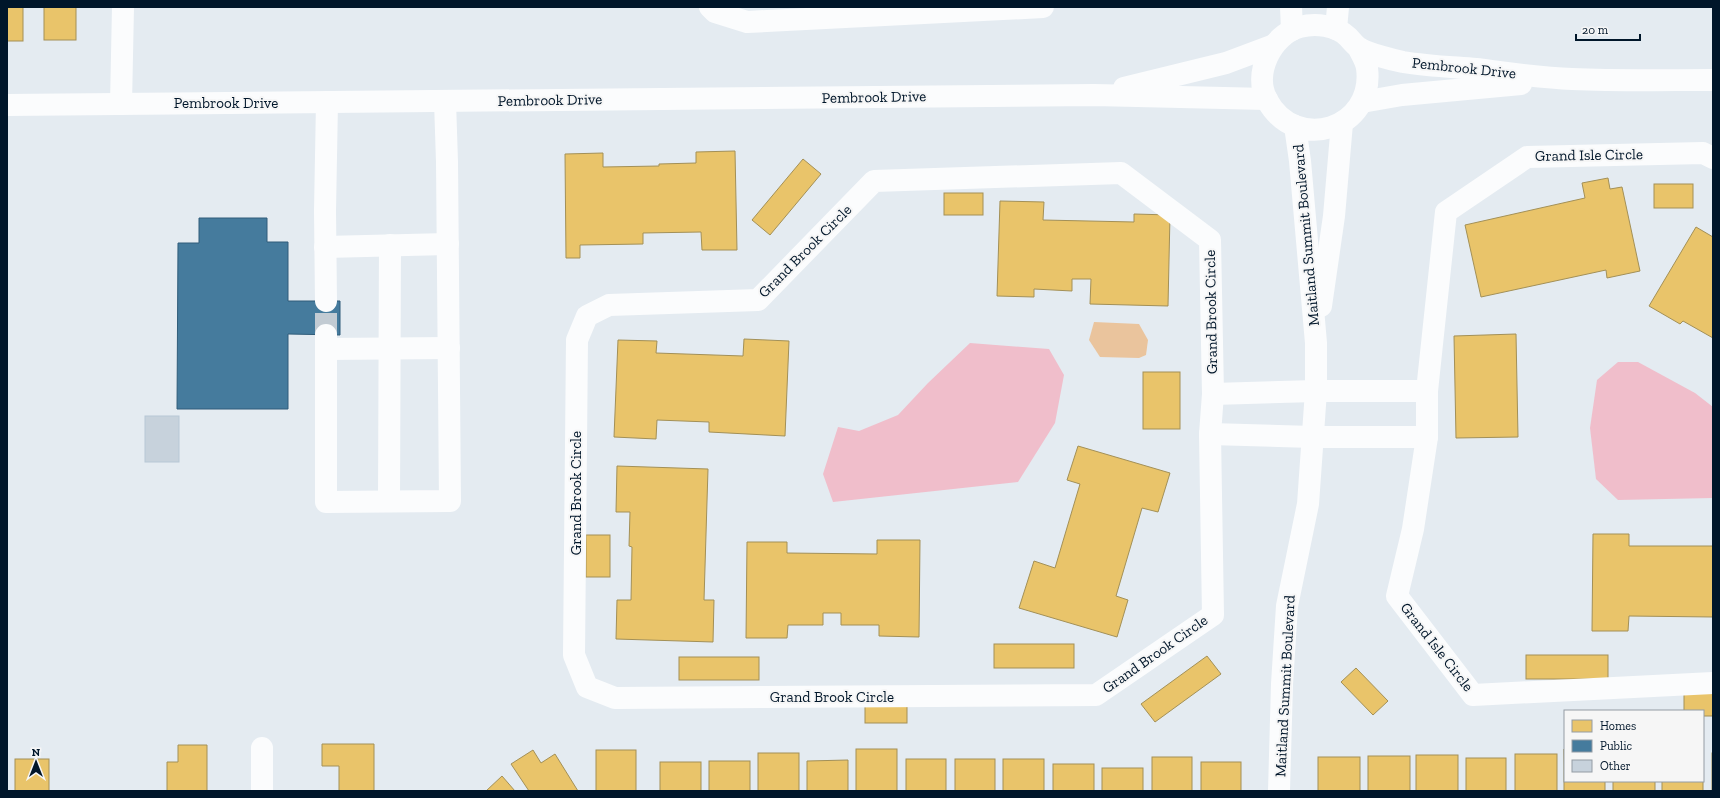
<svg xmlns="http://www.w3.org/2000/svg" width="1720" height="798" viewBox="0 0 1720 798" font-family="'Zilla Slab',serif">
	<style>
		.green { fill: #eac49d }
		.water { fill: #f0becb }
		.homes { fill: #e9c46a; stroke: #a39057 }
		.public { fill: #457b9d; stroke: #305d7a }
		.building { fill: #c7d2dc; stroke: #b7c8d6 }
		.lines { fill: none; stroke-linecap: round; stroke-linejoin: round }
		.minor-tunnel { stroke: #c2cbd3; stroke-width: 22; stroke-dasharray: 22 11; stroke-linecap: butt }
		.minor { stroke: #fbfcfd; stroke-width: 22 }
		.labels { text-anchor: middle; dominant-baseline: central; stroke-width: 4; stroke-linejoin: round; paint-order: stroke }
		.street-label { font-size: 15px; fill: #00162a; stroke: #f6f6f6 }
	</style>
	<rect width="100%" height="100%" fill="#e4ebf1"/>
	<polygon class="green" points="1094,322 1139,324 1148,340 1146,355 1139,358 1100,357 1089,340"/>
	<g class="water">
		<polygon points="970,343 1049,349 1064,375 1055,423 1018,482 833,502 823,474 838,427 859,431 898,415 928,383"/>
		<polygon points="1618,362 1638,362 1695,393 1713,407 1713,498 1618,500 1596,479 1590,428 1597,380"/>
	</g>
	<g class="homes">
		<rect x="7" y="7" width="16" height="34"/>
		<rect x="44" y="7" width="32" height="33"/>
		<polygon points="735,151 737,250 702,250 701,232 643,233 643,244 580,245 580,258 566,258 565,154 603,153 603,167 659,166 659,164 696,163 696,152"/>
		<polygon points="803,159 821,174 770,235 752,220"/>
		<polygon points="1608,178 1610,189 1622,187 1640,271 1607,278 1606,270 1481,297 1465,225 1585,198 1582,183"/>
		<rect x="1654" y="184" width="39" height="24"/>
		<rect x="944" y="193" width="39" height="22"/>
		<polygon points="1000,201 1044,202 1043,220 1134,222 1134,214 1170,215 1168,306 1090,304 1091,279 1072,279 1072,291 1034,289 1034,297 997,296"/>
		<polygon points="1696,227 1713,237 1713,338 1683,321 1680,324 1649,306"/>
		<polygon points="1516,334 1518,437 1456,438 1454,336"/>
		<polygon points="744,339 789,341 785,436 709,432 709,422 657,420 656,439 614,437 618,340 657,341 656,353 743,356"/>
		<rect x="1143" y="372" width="37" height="57"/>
		<polygon points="1078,446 1170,473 1158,512 1142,508 1116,596 1128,600 1117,637 1019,608 1034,561 1055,568 1080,484 1067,480"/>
		<polygon points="617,466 708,469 704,600 714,600 713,642 616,639 617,600 631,600 632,547 629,546 630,512 616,512"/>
		<polygon points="1593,534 1629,534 1629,546 1713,546 1713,617 1629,616 1628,631 1592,631"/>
		<rect x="586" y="535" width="24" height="42"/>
		<polygon points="877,540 920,540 919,637 879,636 879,625 841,625 841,613 823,613 823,625 788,625 787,638 746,638 747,542 787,542 787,553 877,554"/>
		<rect x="994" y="644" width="80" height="24"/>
		<rect x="1526" y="655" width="82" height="24"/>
		<polygon points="1207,656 1221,674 1155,722 1141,704"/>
		<rect x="679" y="657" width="80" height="23"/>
		<polygon points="1356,668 1388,701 1373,715 1341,682"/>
		<polygon points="1684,693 1713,693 1713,716 1703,716 1703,711 1684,711"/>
		<rect x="865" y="700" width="42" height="23"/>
		<polygon points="322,744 374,744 374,791 339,791 339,766 322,766"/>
		<polygon points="178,745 207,745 207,791 167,791 167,762 178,762"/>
		<rect x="856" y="749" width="41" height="42"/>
		<polygon points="1564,749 1565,781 1605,781 1605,791 1564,791"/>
		<polygon points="533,750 541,763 555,754 578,791 529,791 511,764"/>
		<rect x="596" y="750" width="40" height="41"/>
		<rect x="758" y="753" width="41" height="38"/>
		<rect x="1712" y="753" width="1" height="38"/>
		<rect x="1515" y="754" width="42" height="37"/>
		<rect x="1416" y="755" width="42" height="36"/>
		<polygon points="1703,755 1703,791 1662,791 1662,781 1703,781"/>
		<rect x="1368" y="756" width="42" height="35"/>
		<rect x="1152" y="757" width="40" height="34"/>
		<rect x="1318" y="757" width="42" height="34"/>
		<rect x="1466" y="758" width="40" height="33"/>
		<rect x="15" y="759" width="34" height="32"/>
		<rect x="906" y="759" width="40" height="32"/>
		<rect x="955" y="759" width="40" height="32"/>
		<rect x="1003" y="759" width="41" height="32"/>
		<polygon points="848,760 848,791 807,791 807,761"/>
		<rect x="709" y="761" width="41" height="30"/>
		<rect x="660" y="762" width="41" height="29"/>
		<rect x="1201" y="762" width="40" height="29"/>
		<rect x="1053" y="764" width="41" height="27"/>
		<rect x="1102" y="768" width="41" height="23"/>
		<polygon points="502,776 515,791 486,791"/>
		<rect x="1613" y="781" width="42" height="10"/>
	</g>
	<polygon class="public" points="199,218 267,218 267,242 288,242 288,301 340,301 340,335 288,334 288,409 177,409 178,243 199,243"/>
	<rect class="building" x="145" y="416" width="34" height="46"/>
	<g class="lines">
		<polyline class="minor-tunnel" points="326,335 326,301"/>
		<g class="minor">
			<polyline points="710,7 715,12 747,22 1043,7"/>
			<polyline points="1291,7 1292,30"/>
			<polyline points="1336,29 1338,7"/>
			<path d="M1359,49C1362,55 1366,61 1367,68C1375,129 1296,154 1267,100C1253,74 1271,35 1300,27C1315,23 1336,25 1348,37C1352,41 1356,47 1361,49C1370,54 1393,60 1403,62C1427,66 1452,67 1476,69C1507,73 1540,78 1572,79C1619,81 1666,80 1713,80"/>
			<polyline points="1124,88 1226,63 1274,45"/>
			<polyline points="1362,102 1402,95 1521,84"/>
			<polyline points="121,104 123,7"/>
			<polyline points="7,105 1094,95 1267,99"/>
			<polyline points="1713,158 1703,153 1527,157 1446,212 1427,391 1427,437 1413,529 1397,596 1473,695 1713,683"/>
			<polygon points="1121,173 1210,240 1213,394 1210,434 1213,615 1096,695 615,698 587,687 574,655 577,340 587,316 609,305 758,300 874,181"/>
			<polyline points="325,247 448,244"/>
			<polyline points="326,301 325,211 327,102"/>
			<polyline points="1321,306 1334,216 1342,123"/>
			<polyline points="326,335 326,502 450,501 447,162 445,101"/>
			<polyline points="326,349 449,348"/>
			<polyline points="1213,394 1316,391 1427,391"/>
			<polyline points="1210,434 1313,437 1427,437"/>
			<polyline points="389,501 390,245"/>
			<polyline points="262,748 262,791"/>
			<polyline points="1279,791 1282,684 1287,606 1308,504 1316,391 1316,343 1300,161 1295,126"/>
		</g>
	</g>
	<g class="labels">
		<g class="street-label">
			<text transform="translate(1464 68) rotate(6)">Pembrook Drive</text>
			<text transform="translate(874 97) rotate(-1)">Pembrook Drive</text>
			<text transform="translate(550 100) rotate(-1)">Pembrook Drive</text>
			<text x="226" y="103">Pembrook Drive</text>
			<text transform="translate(1589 155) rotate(-1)">Grand Isle Circle</text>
			<text transform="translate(1306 235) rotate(-95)">Maitland Summit Boulevard</text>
			<text transform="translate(805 251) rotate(-45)">Grand Brook Circle</text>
			<text transform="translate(1211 312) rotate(-91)">Grand Brook Circle</text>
			<text transform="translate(576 493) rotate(-90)">Grand Brook Circle</text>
			<text transform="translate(1437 647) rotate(52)">Grand Isle Circle</text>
			<text transform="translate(1155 654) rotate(-35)">Grand Brook Circle</text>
			<text transform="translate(1285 686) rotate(-87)">Maitland Summit Boulevard</text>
			<text x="832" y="697">Grand Brook Circle</text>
		</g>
	</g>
	<rect width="1720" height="798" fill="none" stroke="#00162a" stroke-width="16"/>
	<rect x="1564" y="710" width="140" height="72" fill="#f6f6f6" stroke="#949ca4"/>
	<rect x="1572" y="720" width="20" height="12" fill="#e9c46a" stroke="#949ca4"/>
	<text x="1600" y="730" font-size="12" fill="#00162a">Homes</text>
	<rect x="1572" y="740" width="20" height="12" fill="#457b9d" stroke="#949ca4"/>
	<text x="1600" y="750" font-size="12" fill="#00162a">Public</text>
	<rect x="1572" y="760" width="20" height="12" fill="#c7d2dc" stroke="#949ca4"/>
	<text x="1600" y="770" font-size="12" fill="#00162a">Other</text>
	<g transform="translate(36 762)" stroke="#f6f6f6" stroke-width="3" paint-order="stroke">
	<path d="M0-3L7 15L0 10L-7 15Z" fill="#00162a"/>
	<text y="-6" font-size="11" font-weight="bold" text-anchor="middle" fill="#00162a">N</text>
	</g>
	<path d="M1576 34v6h64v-6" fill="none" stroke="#00162a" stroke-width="2"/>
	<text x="1582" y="34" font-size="12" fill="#00162a" stroke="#f6f6f6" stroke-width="3" paint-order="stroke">20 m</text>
</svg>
